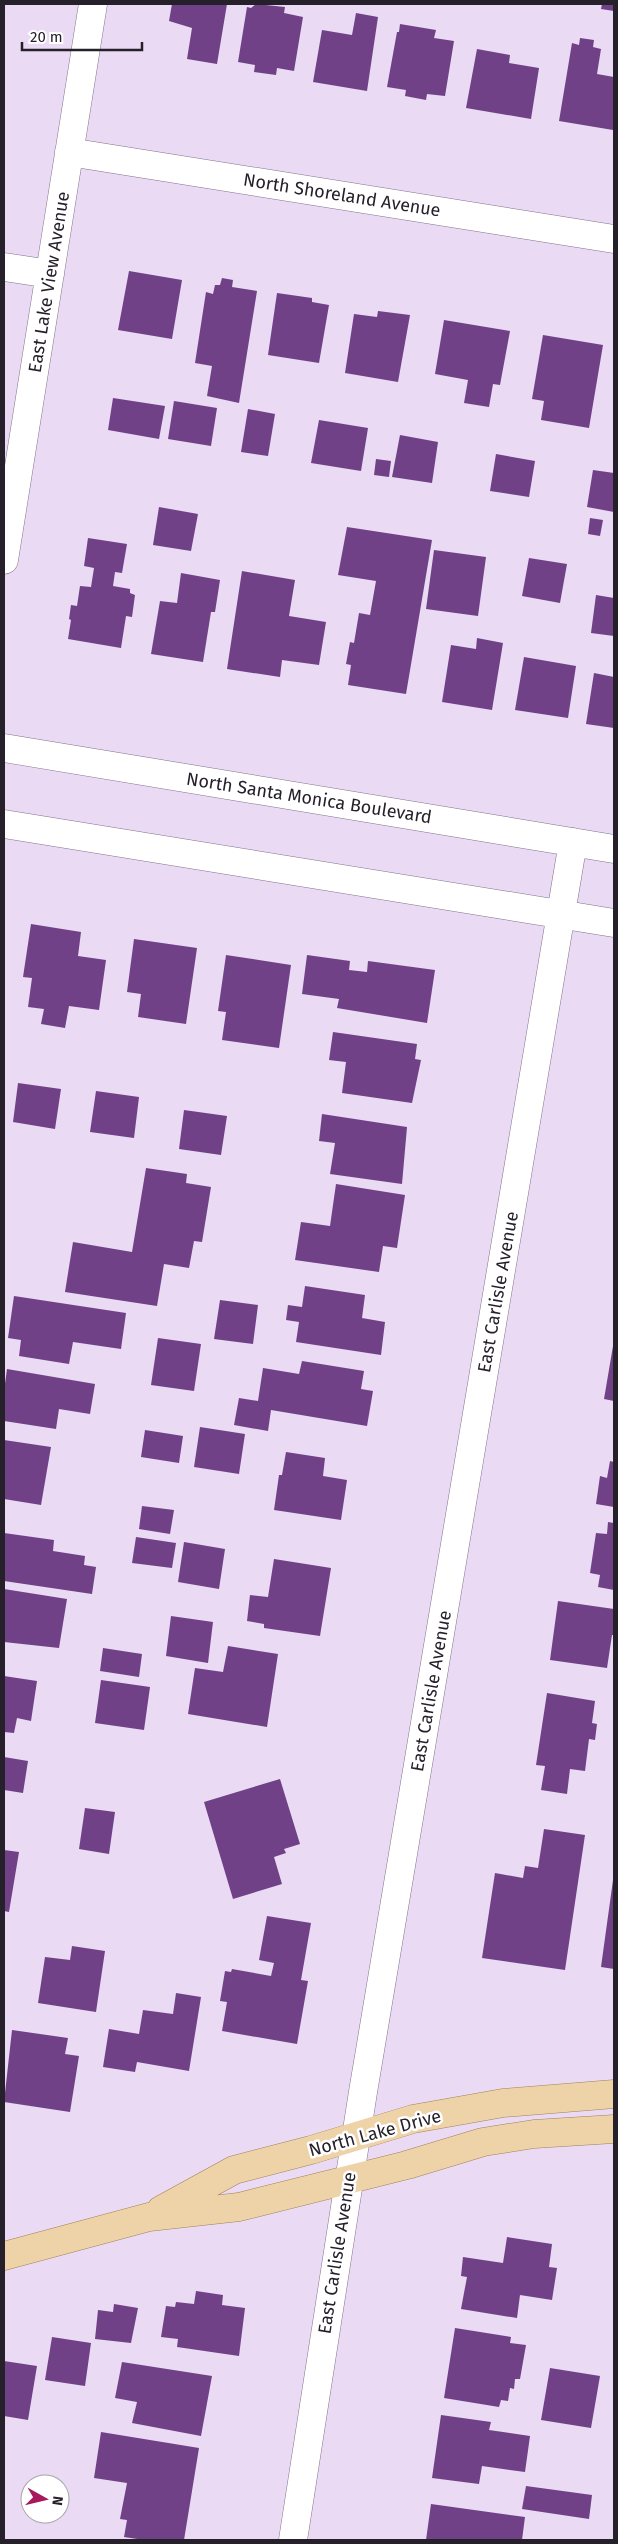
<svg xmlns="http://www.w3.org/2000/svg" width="618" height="2544" font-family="'Fira Sans',sans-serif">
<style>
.building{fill:#704187}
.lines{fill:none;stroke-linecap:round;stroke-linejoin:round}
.minor-casing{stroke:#82738b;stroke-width:29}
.major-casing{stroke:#a08258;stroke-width:29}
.minor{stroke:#fff;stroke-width:28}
.major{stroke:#eed3a9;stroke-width:28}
.labels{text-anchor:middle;stroke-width:5;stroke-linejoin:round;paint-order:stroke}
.street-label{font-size:18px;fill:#26202a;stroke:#fff}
</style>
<rect width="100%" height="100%" fill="#eadaf4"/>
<path class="building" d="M172 4H227L217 64 187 59 192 28 169 21Z
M256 4 285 7 284 13 303 17 294 71 277 68 276 75 254 72 255 65 238 62 247 7 251 8Z
M602 4H614V11L601 9Z
M356 13 378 17 367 91 313 82 322 30 352 35Z
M400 24 436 30 434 38 454 41 445 96 427 94 426 100 405 96 406 90 387 87 397 32H399Z
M580 38 594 40 593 47 601 49 597 74 614 77 613 130 559 121 572 43 579 45Z
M477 49 510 55 509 63 539 68 531 119 466 108Z
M129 271 182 280 172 339 118 330Z
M222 278 233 280 232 287 257 291 239 403 207 396 212 366 195 363 206 292 213 294 215 285H220Z
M277 293 312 298V302L329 305 319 363 268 355Z
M378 311 410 315 398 382 345 373 354 314 377 317Z
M444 320 510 331 500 385 493 384 489 407 464 403 468 380 435 374Z
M543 335 603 345 589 428 541 420 544 401 532 399Z
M113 398 165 406 159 439 108 430Z
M174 401 217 408 211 446 168 439Z
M248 409 275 414 268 456 241 452Z
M319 420 368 428 361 471 311 463Z
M400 435 438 442 432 483 392 477Z
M496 454 535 461 529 497 490 491Z
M376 459 391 461 389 477 374 475Z
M593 470 614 473V512L587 507Z
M159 507 198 514 191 551 153 545Z
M590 518 603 520 600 536 588 534Z
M347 527 432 540 406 694 348 685 351 665 346 664 350 642 354 643 359 613 370 615 376 581 338 575Z
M88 538 127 544 122 573 115 572 113 586 130 589V593L135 595 132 617 126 616 121 648 68 639 71 620 69 619 71 605 77 606 80 586 91 587 94 568 84 566Z
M434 550 486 557 478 616 426 609Z
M529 558 567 564 560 603 522 596Z
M242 571 295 580 289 616 326 622 319 665 282 660 280 677 227 669Z
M181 573 220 580 215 612H211L203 662 151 654 160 601 177 603Z
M596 595 614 598V636L591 633Z
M477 638 503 643 492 710 442 702 451 645 476 649Z
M524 657 576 666 568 718 515 710Z
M594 673 614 677V728L586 724Z
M31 924 81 932 78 956 106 960 99 1010 69 1006 65 1028 41 1024 44 1009 28 1007 32 978 23 977Z
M134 939 197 948 186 1024 138 1017 141 994 127 992Z
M226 955 291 965 279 1048 222 1040 226 1012 218 1011Z
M307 955 350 961 349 970 367 972 368 961 435 970 427 1023 337 1008 339 999 302 994Z
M333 1032 417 1044 415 1059 421 1060 412 1103 342 1093 346 1062 329 1060Z
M18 1083 61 1089 55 1129 13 1122Z
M96 1091 139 1097 134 1138 90 1132Z
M184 1110 227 1116 221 1155 179 1149Z
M322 1114 407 1127 402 1184 330 1174 335 1143 319 1141Z
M146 1168 187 1174 186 1183 211 1187 202 1242 194 1241 189 1268 164 1264 157 1306 65 1292 73 1242 132 1252Z
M336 1184 405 1195 397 1248 383 1246 379 1272 295 1260 301 1222 330 1226Z
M305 1286 365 1295 362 1318 385 1322 381 1355 296 1342 299 1322 286 1320 288 1305 302 1307Z
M14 1296 126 1313 121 1349 73 1342 69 1364 19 1356 21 1340 8 1338Z
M220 1300 258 1305 253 1344 214 1339Z
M158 1338 201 1344 194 1391 151 1385Z
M613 1346H614V1401L604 1399Z
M302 1361 364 1371 361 1389 373 1391 367 1426 271 1410 268 1431 234 1425 239 1398 258 1401 263 1368 299 1374Z
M7 1369 95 1384 90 1414 59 1409 56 1429 4 1421V1391Z
M200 1427 245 1434 239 1474 194 1467Z
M145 1430 183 1436 179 1463 141 1457Z
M4 1440 51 1447 41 1505 4 1499Z
M286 1452 325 1458 323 1476 347 1480 341 1520 274 1510 279 1475H282Z
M610 1461 614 1462V1507L596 1504 600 1476 607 1478Z
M142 1506 174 1510 170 1534 139 1529Z
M608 1522 614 1523V1590L598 1587 600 1575 590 1573 596 1533 607 1534Z
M4 1533 54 1540 53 1551 85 1556 84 1565 96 1567 92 1594 4 1581Z
M136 1537 176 1543 172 1568 132 1563Z
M184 1542 225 1549 219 1589 178 1582Z
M274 1559 331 1568 320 1636 264 1628V1624L247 1621 250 1595 268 1597Z
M4 1589 67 1599 59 1648 4 1642Z
M558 1601 614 1609V1635H612L607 1668 550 1660Z
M171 1616 213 1622 208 1663 166 1656Z
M228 1646 278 1654 267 1727 188 1714 195 1668 223 1672Z
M103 1648 142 1654 139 1677 100 1671Z
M4 1676 37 1681 31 1721 17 1718 14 1733 4 1732Z
M101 1680 150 1687 144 1730 95 1723Z
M547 1693 595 1701 592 1723 597 1724 595 1740 589 1739 585 1771 570 1769 567 1794 541 1790 545 1766 536 1765Z
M4 1757 28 1761 23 1793 4 1790Z
M280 1779 300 1844 284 1849 286 1853 274 1857 282 1884 233 1899 204 1802Z
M85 1808 115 1812 109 1854 79 1849Z
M544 1829 585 1835 565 1970 482 1958 495 1873 523 1878 525 1866 538 1868Z
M4 1850 19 1852 9 1912 4 1911Z
M613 1880H614V1969L601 1967Z
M267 1916 311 1923 301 1980 308 1981 297 2044 222 2031 227 2002 220 2001 225 1971 231 1972 232 1969 271 1976 274 1963 259 1960Z
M72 1946 105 1951 96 2012 38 2003 45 1957 70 1960Z
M176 1993 201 1997 189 2071 137 2062 135 2072 103 2067 109 2029 139 2034 143 2010 173 2014Z
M12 2030 68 2038 65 2054 79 2056 70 2112 4 2102Z
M507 2237 552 2244 549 2267 557 2268 552 2300 520 2295 517 2318 461 2309 467 2277 461 2276 463 2257 503 2263Z
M196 2291 223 2295 222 2305 245 2308 239 2356 177 2347 178 2339 161 2337 166 2306 175 2307 176 2302 194 2304Z
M114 2304 138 2308 131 2343 95 2339 98 2310 113 2312Z
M455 2328 511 2337 510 2343 526 2345 520 2379H515L514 2389 510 2388 508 2401 501 2400 499 2407 444 2398Z
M52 2337 91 2343 85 2386 45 2380Z
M4 2361 37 2366 28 2420 4 2416Z
M122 2362 212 2376 201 2436 132 2423 137 2402 115 2398Z
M550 2368 600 2376 591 2428 541 2420Z
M441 2415 491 2422 489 2430 530 2436 525 2472 482 2466 479 2484 432 2478Z
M101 2432 199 2448 184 2540H144L124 2537 127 2520 120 2519 127 2483 94 2478Z
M526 2486 592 2495 589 2519 522 2509Z
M431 2504 525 2517 522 2540H426Z"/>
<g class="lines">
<g class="minor-casing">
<path id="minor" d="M69 152 614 239
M4 267 50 274
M4 560 93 4
M4 748 614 849
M4 824 614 923
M293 2540 363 2092 573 842"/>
</g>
<g class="major-casing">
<path id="major" d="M161 2210 234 2170 311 2150 413 2119 503 2103 614 2094
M4 2256 149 2217 239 2207 407 2165 483 2142 534 2134 614 2129"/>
</g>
<use href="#minor" class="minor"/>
<use href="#major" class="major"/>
</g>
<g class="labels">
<g class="street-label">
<text transform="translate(342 195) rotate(9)" y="6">North Shoreland Avenue</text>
<text transform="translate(49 282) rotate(-81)" y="6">East Lake View Avenue</text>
<text transform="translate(309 798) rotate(9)" y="6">North Santa Monica Boulevard</text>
<text transform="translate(498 1292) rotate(-80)" y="6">East Carlisle Avenue</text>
<text transform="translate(431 1691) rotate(-80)" y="6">East Carlisle Avenue</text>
<text transform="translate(375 2133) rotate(-15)" y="6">North Lake Drive</text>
<text transform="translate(337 2253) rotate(-81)" y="6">East Carlisle Avenue</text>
</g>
</g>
<rect width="618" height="2544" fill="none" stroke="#26202a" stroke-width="10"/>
<g transform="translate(45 2499) rotate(98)"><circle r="24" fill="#ffffff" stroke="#a8a6aa"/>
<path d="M0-4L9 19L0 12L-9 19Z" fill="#a6195b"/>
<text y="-8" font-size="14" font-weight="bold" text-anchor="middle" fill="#26202a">N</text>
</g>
<path d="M22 42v8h120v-8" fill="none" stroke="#26202a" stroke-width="2.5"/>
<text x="30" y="42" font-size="15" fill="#26202a" stroke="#ffffff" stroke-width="4" paint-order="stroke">20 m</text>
</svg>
